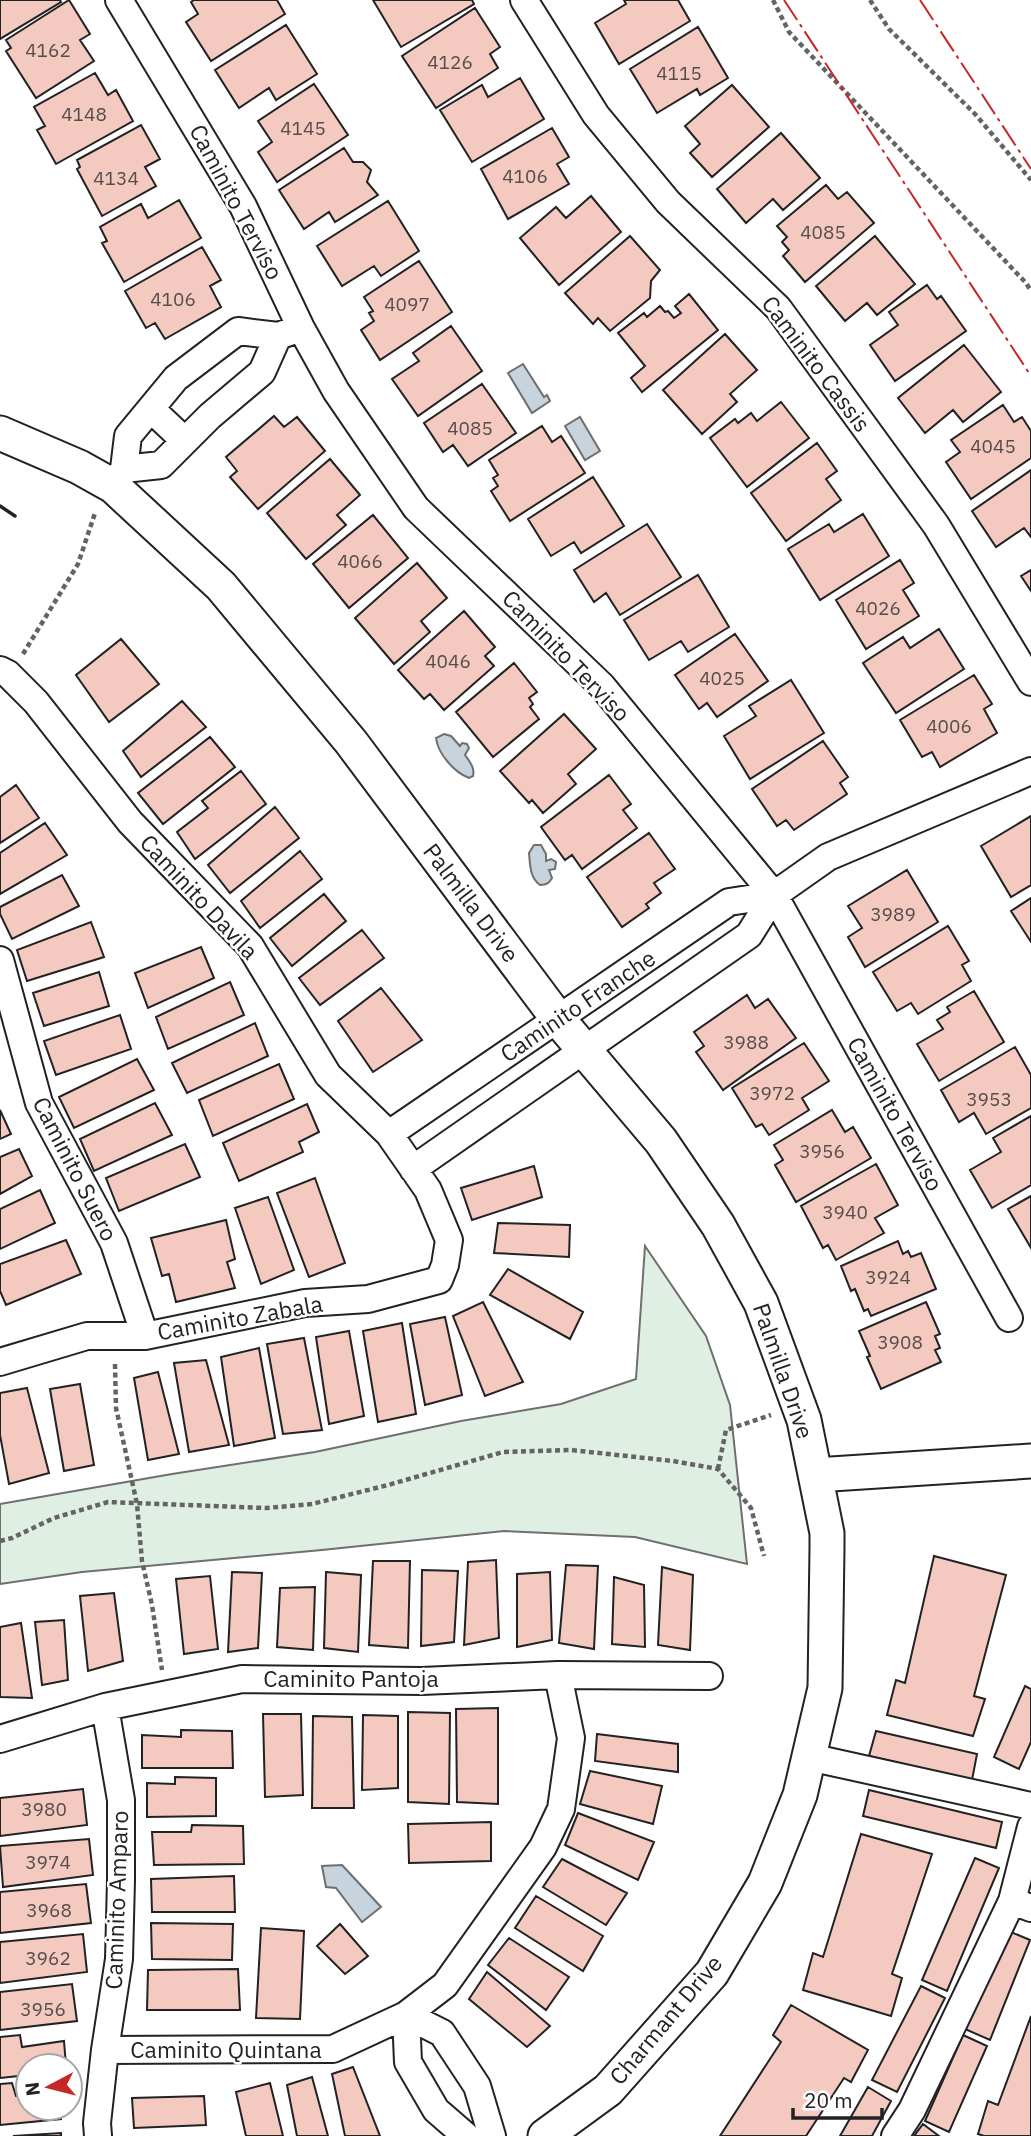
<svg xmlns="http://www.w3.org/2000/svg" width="1031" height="2136" font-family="'IBM Plex Sans',sans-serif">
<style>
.green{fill:#e0efe3;stroke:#6f6f6f;stroke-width:2}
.water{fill:#c7d3dd;stroke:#6f6f6f;stroke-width:2}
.building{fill:#f3c9c0;stroke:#222;stroke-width:2}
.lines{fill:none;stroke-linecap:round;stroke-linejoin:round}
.minor-casing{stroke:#222;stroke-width:30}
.tertiary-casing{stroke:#222;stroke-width:37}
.path{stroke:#646464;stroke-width:4.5;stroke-dasharray:5 3.5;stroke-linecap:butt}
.minor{stroke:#fff;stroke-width:26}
.tertiary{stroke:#fff;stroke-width:33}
.wall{stroke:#222;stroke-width:3.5}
.power{stroke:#c62828;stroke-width:2;stroke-dasharray:24 5 3.5 5;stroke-linecap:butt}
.labels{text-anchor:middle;stroke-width:5;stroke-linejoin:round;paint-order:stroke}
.number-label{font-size:19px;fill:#564c4a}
.street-label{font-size:23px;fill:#222;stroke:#fff}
</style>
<rect width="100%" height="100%" fill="#fff"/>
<path class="green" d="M645 1246 706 1336 730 1405 747 1564 635 1537 504 1531 322 1550 82 1572 0 1584V1504L172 1474 315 1452 461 1421 561 1404 636 1379Z"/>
<path class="water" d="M523 364 544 397 547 395 550 401 532 413 508 373Z
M580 417 600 451 585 460 565 426Z
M444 734 451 736 460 746 462 743 467 744 469 748 465 755C470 762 475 768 473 776L469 778C454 772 438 754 436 738Z
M534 845H541L546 854V861L551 859 556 862 555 869 549 870 552 878C549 883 547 885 540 885 530 878 530 865 529 853Z
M342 1865 381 1907 362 1922 336 1888 326 1887 322 1866Z"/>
<path class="building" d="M0 0H60L61 2 0 39Z
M69 0 90 34 80 40 94 61 36 98 6 51 11 48 6 40Z
M194 0H277L285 14 211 61 186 22 198 14 191 2Z
M373 0H472L474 4 401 47Z
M624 0H678L690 21 619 64 595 23 626 4Z
M475 8 500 47 490 54 498 68 436 108 402 56Z
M286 25 317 74 276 100 269 88 239 108 215 70Z
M698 27 728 78 700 95 697 89 657 113 630 69Z
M95 73 108 95 116 90 133 121 56 164 37 130 45 126 34 107Z
M520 78 544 119 472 162 440 110 482 85 488 97Z
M314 84 348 135 277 182 258 152 272 142 258 121Z
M732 85 769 127 712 177 690 153 700 144 685 126Z
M141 125 160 159 145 167 156 186 102 216 77 169 80 167 77 160Z
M552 128 569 157 557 164 569 184 508 219 481 169Z
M781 133 820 178 783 210 773 199 746 223 717 189Z
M344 148 353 162H363L371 170 367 182 378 195 335 222 329 212 304 229 279 190Z
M826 185 838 199 847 192 874 223 805 282 783 256 789 250 782 242 787 237 777 226Z
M591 196 621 232 559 285 520 238 556 207 566 218Z
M179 200 201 238 124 282 102 243 107 241 100 227 141 204 148 218Z
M388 201 419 251 381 276 374 266 342 286 317 246Z
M630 236 660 270 651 281 650 298 610 331 598 318 593 324 565 293Z
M875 236 915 284 877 315 867 303 845 321 816 286Z
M202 247 221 280 210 286 221 307 165 339 155 323 146 328 125 291Z
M419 261 452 312 380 360 361 330 374 321 369 313 373 311 364 297Z
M927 285 937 299 941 296 966 331 895 381 870 345 898 325 889 312Z
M689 294 718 330 642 392 631 378 645 366 618 333 644 313 647 317 660 306 665 312 668 311 674 318 681 313 675 306Z
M451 326 482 371 418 416 392 379 419 361 413 353Z
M725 334 757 370 730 394 737 402 702 434 663 390Z
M964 345 1001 392 963 422 953 410 925 433 898 398Z
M482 384 516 433 468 466 453 445 443 452 424 423Z
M781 402 809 438 747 487 710 438 735 419 738 423 751 413 757 421Z
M1003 405 1014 422 1022 417 1031 431V458L971 499 946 462 960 452 951 440Z
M274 416 284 427 297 417 325 451 258 509 230 477 237 471 226 457Z
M542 426 552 442 561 436 585 473 510 521 491 491 498 486 493 478 498 475 489 460Z
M817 443 837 471 826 479 841 500 786 541 751 493Z
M330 459 360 495 337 515 346 525 306 559 267 513Z
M1031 470V537L1024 528 996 547 972 511Z
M593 477 624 526 581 553 574 542 551 556 528 519Z
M863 514 889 556 820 600 788 549 829 524 834 532Z
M373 515 408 558 349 608 313 564Z
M647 524 681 577 620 615 606 593 594 602 574 570Z
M900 560 914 583 903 590 919 616 866 649 836 600Z
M417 563 447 598 421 621 430 632 394 664 355 618Z
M1031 570V591L1021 576Z
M698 575 729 627 688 652 681 641 649 660 624 620Z
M464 611 495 647 485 656 494 666 444 710 430 694 424 699 398 670Z
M939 629 964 669 896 713 863 663 903 637 910 648Z
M735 634 768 681 717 717 707 703 699 709 675 675Z
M121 639 159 684 109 722 76 675Z
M514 663 537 692 529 698 533 704 530 707 539 719 493 757 456 712Z
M974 675 992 704 984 709 997 733 940 767 932 752 922 757 900 720Z
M791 680 824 733 750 779 724 736 756 716 749 706Z
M182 701 206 727 141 777 123 751Z
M564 714 596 749 568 774 576 784 543 813 532 800 529 803 500 771Z
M210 737 235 767 163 824 138 793Z
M823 741 848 777 840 783 847 794 794 830 786 820 777 826 752 789Z
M241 771 266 804 195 859 177 832 208 808 202 801Z
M609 775 631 804 623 810 637 828 582 869 572 855 565 860 541 827Z
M16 785 39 818 0 843V797Z
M275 807 299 838 230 893 208 865Z
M1031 816V885L1011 897 981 846Z
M45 823 67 855 0 894V853Z
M649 833 675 869 654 883 661 893 646 904 649 908 622 927 587 877Z
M300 851 322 879 260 928 241 901Z
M907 870 938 922 865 967 848 937 862 928 848 906Z
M62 875 79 906 12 939 0 914V907Z
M324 894 346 921 292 966 270 938Z
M1031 898V942L1011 911Z
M91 922 104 957 27 981 17 950Z
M948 926 969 961 962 965 971 981 918 1014 911 1003 897 1011 873 972Z
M362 930 384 958 320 1005 299 978Z
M201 947 214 978 148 1008 135 973Z
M99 972 109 1006 44 1026 33 993Z
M230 982 244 1015 168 1049 156 1017Z
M381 988 422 1040 373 1072 338 1021Z
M974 991 1004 1042 939 1081 917 1044 943 1029 937 1020 950 1012 947 1007Z
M747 995 755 1008 768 999 796 1038 723 1090 696 1052 704 1046 694 1032Z
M120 1015 131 1049 56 1075 44 1041Z
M255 1023 268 1056 187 1093 172 1063Z
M804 1043 829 1081 802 1098 809 1110 769 1135 762 1124 756 1127 732 1088Z
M1015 1047 1031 1075V1108L986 1134 974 1113 959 1122 941 1090Z
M137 1059 154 1090 74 1128 59 1097Z
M279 1064 294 1099 213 1136 199 1100Z
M155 1103 172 1135 94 1171 80 1139Z
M307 1104 319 1132 299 1142 303 1152 239 1181 223 1143Z
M0 1110 11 1134 0 1139Z
M832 1110 845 1132 853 1127 871 1158 796 1202 775 1165 783 1160 774 1145Z
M1031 1116V1185L992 1208 970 1170 1001 1152 993 1138Z
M185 1144 200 1177 119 1211 106 1178Z
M19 1149 32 1176 0 1194V1157Z
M876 1164 898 1205 875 1218 884 1233 836 1260 828 1245 823 1248 801 1206Z
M534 1166 542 1197 472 1220 461 1188Z
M315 1178 345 1263 309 1277 277 1193Z
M40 1190 55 1223 0 1249V1209Z
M1031 1196V1248L1008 1209Z
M268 1197 294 1270 261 1284 235 1208Z
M226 1220 235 1259 227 1262 235 1288 176 1302 169 1274 162 1276 151 1238Z
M498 1223 570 1225 569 1257 494 1253Z
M66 1240 81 1274 6 1305 0 1291V1264Z
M898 1241 903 1254 908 1251 911 1257 921 1253 936 1289 871 1316 868 1309 864 1311 855 1289 851 1291 841 1266Z
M508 1269 583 1312 570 1339 490 1295Z
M483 1302 523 1382 485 1396 453 1316Z
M926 1302 940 1334 935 1336 940 1348 935 1350 941 1362 881 1389 867 1357 870 1356 859 1331Z
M445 1317 462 1395 425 1405 410 1324Z
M402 1323 416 1414 378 1422 363 1331Z
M349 1331 364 1416 329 1424 316 1337Z
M304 1338 322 1430 283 1434 267 1344Z
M259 1348 275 1438 234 1446 221 1357Z
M206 1360 229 1445 189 1452 174 1363Z
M158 1372 179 1454 148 1460 134 1378Z
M80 1384 94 1465 64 1471 50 1389Z
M27 1388 49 1473 9 1484 0 1435V1393Z
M934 1556 1006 1575 974 1696 985 1699 973 1736 887 1715 896 1680 905 1683Z
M496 1560 499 1638 464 1645 468 1562Z
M373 1561H410L408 1648 369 1645Z
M566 1565 598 1566 594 1649 559 1643Z
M662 1567 693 1575 690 1650 658 1645Z
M422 1570 458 1571 454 1642 421 1646Z
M232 1572 262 1573 258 1648 228 1652Z
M326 1572 361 1575 358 1652 324 1648Z
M550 1572 552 1640 517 1647V1574Z
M210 1576 218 1649 184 1654 176 1579Z
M614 1577 644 1585 645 1647 612 1644Z
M315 1587 313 1650 277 1647 280 1588Z
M114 1593 123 1661 88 1671 80 1596Z
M64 1620 68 1680 42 1685 35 1622Z
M21 1623 32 1698 0 1697V1627Z
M1025 1686 1031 1689V1742L1019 1769 994 1757Z
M498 1708V1804L457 1802 456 1709Z
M408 1712 450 1713 449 1804 408 1802Z
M263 1714H301L303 1795 265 1797Z
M363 1715 398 1716V1788L362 1790Z
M313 1716 352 1717 354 1808H312Z
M181 1730 232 1731 233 1768H142V1735L181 1737Z
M876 1731 977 1754 972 1780 869 1756Z
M597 1734 678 1744V1772L595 1761Z
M590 1771 662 1786 653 1824 580 1804Z
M175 1777 216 1778V1816L147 1817V1783L175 1784Z
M83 1789 87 1825 0 1836V1798Z
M869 1790 1002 1822 996 1848 863 1816Z
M578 1813 654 1842 638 1880 565 1845Z
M491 1822V1861L409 1863 408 1824Z
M192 1825 243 1826 244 1864 154 1865 152 1832H191Z
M861 1834 932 1854 892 1974 902 1978 891 2016 803 1990 813 1953 823 1957Z
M89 1839 93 1875 3 1887 0 1846Z
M975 1858 999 1868 947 1991 922 1980Z
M562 1859 627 1893 606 1925 543 1887Z
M234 1876 235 1912H152L151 1879Z
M86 1884 91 1923 0 1933V1892Z
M536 1896 603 1936 583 1971 515 1928Z
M151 1923 233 1924 232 1960 152 1959Z
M340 1924 368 1956 345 1974 317 1946Z
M261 1928 304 1931 300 2019 256 2018Z
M1006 1930 1030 1940 990 2040 965 2029Z
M83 1934 87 1972 0 1983V1942Z
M509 1938 569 1977 546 2010 488 1965Z
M238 1969 240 2010H147L148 1970Z
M487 1972 550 2026 527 2047 469 1999Z
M72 1984 77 2021 0 2030V1992Z
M921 1986 945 1998 897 2092 872 2080Z
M791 2005 868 2050 851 2082 844 2078 806 2136H720L781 2042 773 2035Z
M1031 2016V2136H984L978 2134 988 2101 998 2105Z
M20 2035 22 2047 64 2041 66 2066H28V2075L0 2078V2037Z
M963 2035 987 2046 949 2132 925 2121Z
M353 2067 380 2136H345L332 2074Z
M312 2077 328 2136H297L287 2085Z
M12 2083 16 2096 28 2095V2108H60L61 2119 0 2125V2084Z
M270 2083 283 2136H246L236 2092Z
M868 2087 891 2101 872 2136H840Z
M204 2096 206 2125 134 2128 132 2098Z
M923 2124 939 2136H914Z
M61 2133V2136H13Z"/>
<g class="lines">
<g class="minor-casing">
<path id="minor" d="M119 0 243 206 301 328 336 391 416 508 602 686 774 895 1009 1318
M524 0 596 115 668 202 778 308 936 525 1031 682
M151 409 185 441
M124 469 161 465 210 416 262 372 278 336
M113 486 124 469 128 436 176 378 238 331 278 336 301 328
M0 670 8 674 36 702 130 822 250 946 328 1075 389 1134 428 1190 449 1240 445 1265 439 1280 368 1299 305 1303 145 1336H87L0 1362
M0 960 39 1103 114 1243 145 1336
M389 1134 729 902 774 895
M413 1169 749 935 774 895 828 857 1031 771
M0 1739 105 1707 242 1679 422 1681 558 1675 709 1676
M809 1757 1031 1806
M1031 1827 1012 1901 1031 1908
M105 2050 333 2049 406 2015 445 1985 543 1847 561 1809 571 1738 558 1675
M98 2136 97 2123 105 2050 119 1959 121 1880V1800L105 1707
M466 2136 436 2110 408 2062 406 2015 442 2033 477 2086 492 2136
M895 2136 912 2110 1012 1901"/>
</g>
<g class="tertiary-casing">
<path id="tertiary" d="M0 433 79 467 113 486 221 586 351 742 558 1019 661 1141 718 1225 761 1303 804 1420 827 1533V1548L825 1688 800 1795 765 1883 712 1973 608 2090 545 2136
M816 1475 1031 1461"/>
</g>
<path class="path" d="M773 0 789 32 1026 283 1031 291
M870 0 889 29 975 114 1031 180
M23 654 78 564 95 513
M115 1364 116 1408 137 1504 142 1561 152 1605 162 1670
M718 1469 726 1430 771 1415
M0 1541 12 1538 54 1518 108 1502 266 1508 312 1504 388 1485 503 1452 571 1450 673 1461 718 1469 751 1508 764 1556"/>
<use href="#minor" class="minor"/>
<use href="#tertiary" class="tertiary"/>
<path class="wall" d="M0 506 15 516"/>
<path class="power" d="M784 0 1031 376
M920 0 1031 169"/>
</g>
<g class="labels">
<g class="number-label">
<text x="48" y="57">4162</text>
<text x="450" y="69">4126</text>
<text x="679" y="80">4115</text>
<text x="84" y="121">4148</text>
<text x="303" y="135">4145</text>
<text x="525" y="183">4106</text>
<text x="116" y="185">4134</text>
<text x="823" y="239">4085</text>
<text x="173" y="306">4106</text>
<text x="407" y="311">4097</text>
<text x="470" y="435">4085</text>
<text x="993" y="453">4045</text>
<text x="360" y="568">4066</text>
<text x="878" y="615">4026</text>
<text x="448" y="668">4046</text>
<text x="722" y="685">4025</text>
<text x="949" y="733">4006</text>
<text x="893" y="921">3989</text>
<text x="746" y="1049">3988</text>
<text x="772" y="1100">3972</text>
<text x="989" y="1106">3953</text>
<text x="822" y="1158">3956</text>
<text x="845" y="1219">3940</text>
<text x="888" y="1284">3924</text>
<text x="900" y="1349">3908</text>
<text x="44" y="1816">3980</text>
<text x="48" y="1869">3974</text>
<text x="49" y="1917">3968</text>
<text x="48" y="1965">3962</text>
<text x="43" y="2016">3956</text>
</g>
<g class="street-label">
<text transform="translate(236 202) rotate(62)" y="8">Caminito Terviso</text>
<text transform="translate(816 364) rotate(53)" y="8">Caminito Cassis</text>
<text transform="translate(566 656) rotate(46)" y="8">Caminito Terviso</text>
<text transform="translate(199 897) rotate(47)" y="8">Caminito Davila</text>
<text transform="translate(471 903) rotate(53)" y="8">Palmilla Drive</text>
<text transform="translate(578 1006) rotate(-34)" y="8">Caminito Franche</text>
<text transform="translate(895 1114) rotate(61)" y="8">Caminito Terviso</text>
<text transform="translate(75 1169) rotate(63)" y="8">Caminito Suero</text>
<text transform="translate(240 1318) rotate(-10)" y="8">Caminito Zabala</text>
<text transform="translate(783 1371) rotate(71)" y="8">Palmilla Drive</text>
<text x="351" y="1687">Caminito Pantoja</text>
<text transform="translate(117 1900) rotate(-88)" y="8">Caminito Amparo</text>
<text transform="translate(666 2020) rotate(-50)" y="8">Charmant Drive</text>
<text x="226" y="2058">Caminito Quintana</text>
</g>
</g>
<g transform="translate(49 2087) rotate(263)"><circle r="33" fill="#ffffff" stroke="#a7a7a7" stroke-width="2"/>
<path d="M0-5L12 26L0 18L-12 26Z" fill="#c62828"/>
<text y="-10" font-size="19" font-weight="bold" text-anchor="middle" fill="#222222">N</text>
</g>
<path d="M793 2108v10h89v-10" fill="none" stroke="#222222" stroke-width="3.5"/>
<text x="804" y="2108" font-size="21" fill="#222222" stroke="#ffffff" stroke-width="5" paint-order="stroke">20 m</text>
</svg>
